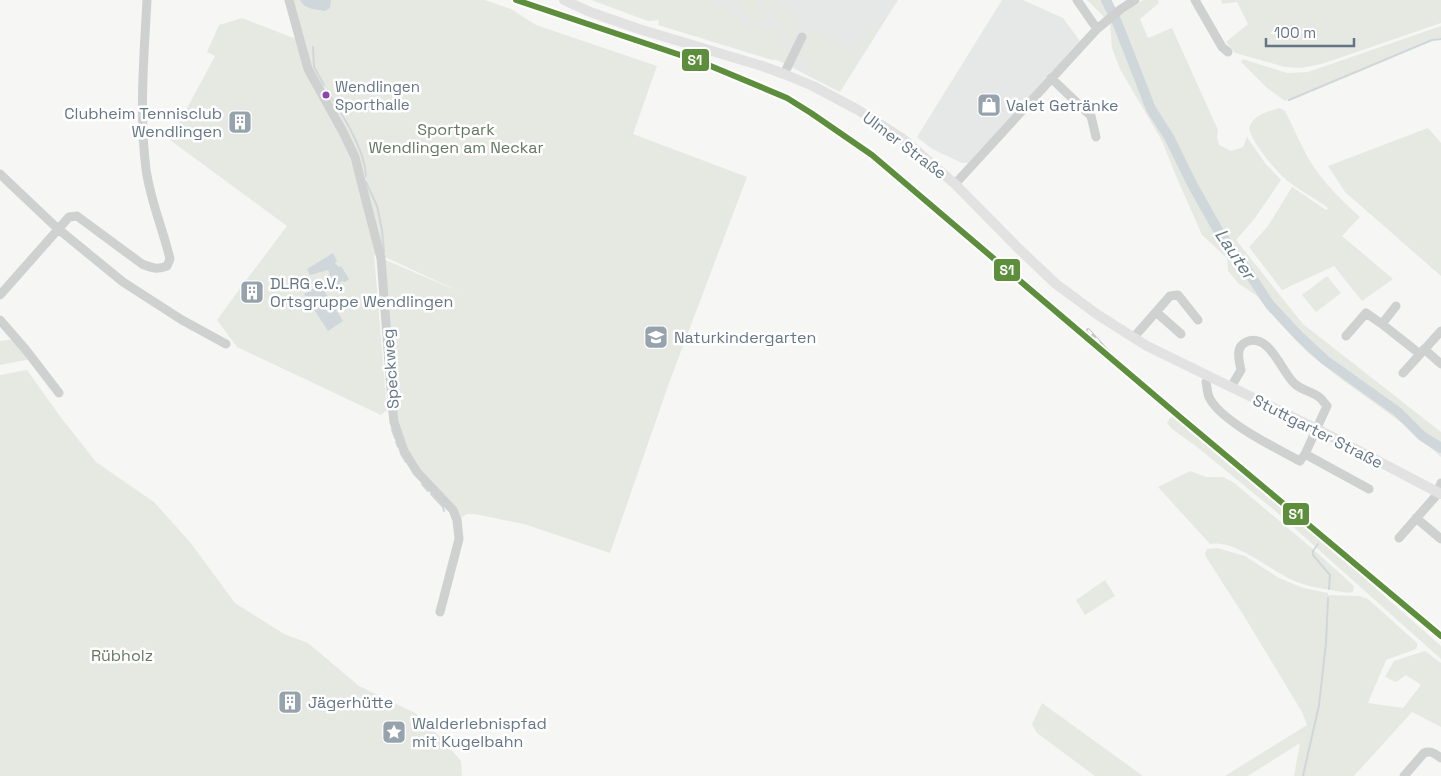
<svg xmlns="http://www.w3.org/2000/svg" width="1441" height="776" font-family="'Space Grotesk',sans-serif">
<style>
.built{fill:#e6e8e7}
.green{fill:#e6e9e2}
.water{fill:#d0d7da}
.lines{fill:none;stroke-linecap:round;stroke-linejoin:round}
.stream{stroke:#d0d7da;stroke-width:2}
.river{stroke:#d0d7da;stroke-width:10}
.minor{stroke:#cfd1d1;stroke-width:9}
.major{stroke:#e2e2e3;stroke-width:10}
.rail-casing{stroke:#c5c6c7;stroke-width:4}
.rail{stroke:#fff;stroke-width:2;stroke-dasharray:5.5;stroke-linecap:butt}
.rail-1-casing{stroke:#fff;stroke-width:10}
.rail-1{stroke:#5c8e3c;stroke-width:6}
.bus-dot{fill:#8e44ad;stroke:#fff;stroke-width:2}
.labels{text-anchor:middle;stroke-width:5;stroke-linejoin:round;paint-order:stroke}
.bus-label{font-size:15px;fill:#647686;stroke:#fff;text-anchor:start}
.poi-label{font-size:16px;fill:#647686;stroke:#fff;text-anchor:start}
.park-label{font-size:16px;fill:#64785f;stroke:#fff}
.street-label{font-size:16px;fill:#647686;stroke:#fff}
.water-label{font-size:18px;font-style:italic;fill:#5f7883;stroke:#fff}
.line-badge{stroke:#fff;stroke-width:2}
.badge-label{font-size:14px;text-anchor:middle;font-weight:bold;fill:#fff}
</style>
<rect width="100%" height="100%" fill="#f6f6f4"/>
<path class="built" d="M595 0H898L840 92 750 46Z
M1002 0H1023L1063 18 1080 41 968 163H962L932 149 917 137Z"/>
<path class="green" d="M292 0H485L511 9 536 25 657 66 633 134 747 177 669 383 610 553 524 524 475 514H467L457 520 417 472 394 422 381 258 460 292 383 256 374 255 387 410 381 415 237 347 217 320 244 283 287 226 170 140 215 56 207 52 219 25 242 18 304 42Z
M591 0H709L726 9 754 30H760L766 27H774L790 50 786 59 772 60 658 25 659 20 648 21Z
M729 0H756L770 18 758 25H755L749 20 751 17 738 5Z
M762 0C765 0 768 0 770 0 778 2 800 18 802 26L798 34V37L795 40H792L788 37Z
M1087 0H1110L1114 8 1122 14 1143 0H1158L1159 3 1140 19 1148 38 1172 28 1218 130 1217 137 1219 145 1231 151 1243 147 1247 137 1265 163 1281 180 1255 218 1236 240 1303 324 1441 432V457L1402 423 1341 379 1307 352 1277 320 1257 296 1238 283 1228 271 1227 258 1202 235 1176 176 1162 141 1120 69 1112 48 1110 23Z
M1221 0H1441V23L1322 64 1301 68 1285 67 1235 53 1226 42 1248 24 1237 2 1222 4Z
M873 26 878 29 840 89 813 75 799 53C801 47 803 38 808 34 817 25 840 44 848 50 861 50 866 36 873 26Z
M1441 26V38L1433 39 1285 101 1266 87 1241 62 1243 59 1287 73 1308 72Z
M1279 108 1284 110 1286 113C1292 124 1297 137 1303 148 1316 176 1338 197 1360 217L1342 236 1393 279 1362 301 1334 266 1282 290 1249 247 1268 226 1292 187 1326 210 1328 208C1314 197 1296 189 1283 177 1275 169 1245 135 1250 125 1256 114 1268 112 1279 108Z
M1428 128 1441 143V276L1345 192 1328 166Z
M1327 276 1341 293 1316 312 1302 295Z
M7 340H12L31 359 0 365V341Z
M27 370 59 415 96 462 154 502 190 542 235 603 284 634 308 643 359 686 415 713 442 739 461 761 462 776H0V375Z
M1172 417 1178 420 1180 418 1300 522 1346 560 1363 577 1441 646V659L1273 509 1197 447 1172 429 1167 423 1169 419Z
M1190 471 1206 477H1223L1233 482 1314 550 1354 586 1353 592C1347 594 1338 591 1331 590 1317 588 1302 585 1290 579 1269 569 1234 539 1210 544L1158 487Z
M1217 548 1245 556 1279 578 1303 588 1328 593V595L1359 596 1368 599 1417 643V646L1416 649 1386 660 1368 703 1403 708 1421 685 1406 675 1396 682 1385 677 1394 661 1425 651 1441 663V727L1412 712 1354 776H1294L1300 743 1248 776H1225L1307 725 1302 712 1244 616 1206 557 1205 554 1207 549Z
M1105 580 1115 596 1085 615 1076 600Z
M1042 703 1143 776H1095L1037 733 1032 724Z"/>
<path class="water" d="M300 0H331L330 8 325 11C315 9 305 10 300 0Z
M333 253 337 261 335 263 339 267 341 266 349 279 345 282 342 281C339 284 337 288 332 284L331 276 329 277 328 275 330 274 328 270 310 275 307 269Z
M320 284 343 321 328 331 304 294Z"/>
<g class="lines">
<path class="stream" d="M313 47 314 67 324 85
M328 93C343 115 365 150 366 176
M1289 100 1432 40 1441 39
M366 182 377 206 382 230 384 252
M392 430 395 438
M396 442 398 447
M401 454 406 462
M422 484 428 491
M431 494 443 507 444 511
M1318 544 1313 551V555L1330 575 1329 589
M1303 776 1319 705 1326 643 1328 598"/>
<path class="river" d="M1106 0 1117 22 1151 109 1169 137 1192 184 1219 232 1247 270 1270 305 1299 336 1325 360 1398 412 1422 436 1441 448"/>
<path class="minor" d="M289 0 308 69 343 132 355 157 367 205 381 258 392 403 394 422 404 451 417 472 453 510 457 520 459 539 440 612
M1077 0 1097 29
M1195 0 1222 47 1228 52
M784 74 802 37
M1051 78 1091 116 1096 137
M0 174 57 228 123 282 182 320 226 344
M955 184 1097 29 1121 9 1135 0
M0 295 69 217 77 216 142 264C152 268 157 270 167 266L170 259C163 229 150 200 146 169 139 113 144 56 147 0
M1156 312 1181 334
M0 320 26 350 59 393
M1382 324 1396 306
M1346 336 1366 313 1382 324 1420 354
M1134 337 1170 296 1178 295 1198 320
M1424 349 1441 364
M1403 373 1441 331
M1206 382C1207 386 1207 392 1209 397 1220 421 1276 448 1300 461L1305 454 1327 406C1324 403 1322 399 1319 397 1312 392 1302 390 1295 384 1282 373 1269 331 1246 342 1235 347 1239 360 1241 370L1231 387
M1305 454 1369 489
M1416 518 1441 539
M1399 538 1435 497 1441 483
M1404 776 1424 753C1431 750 1435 754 1441 758"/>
<path class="major" d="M564 0 590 12 639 29 762 66 784 74 813 86 858 110 903 139 955 184 1018 248 1056 284 1098 315 1147 346 1317 429 1441 494"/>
<g class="rail-casing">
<path id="rail" d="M1088 330 1119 364"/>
</g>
<use href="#rail" class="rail"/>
<g class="rail-1-casing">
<path id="rail-1" d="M516 0 701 62 787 98 811 113 872 155 1180 417 1441 636"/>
</g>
<use href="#rail-1" class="rail-1"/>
</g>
<defs>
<g id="shop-square" transform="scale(1.25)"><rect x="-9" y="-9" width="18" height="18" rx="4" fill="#97a3ac" stroke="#fff"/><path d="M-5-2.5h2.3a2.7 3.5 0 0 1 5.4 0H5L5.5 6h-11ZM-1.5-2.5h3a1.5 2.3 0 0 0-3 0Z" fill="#fff"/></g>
<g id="building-square" transform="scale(1.25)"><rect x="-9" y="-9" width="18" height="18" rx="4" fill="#97a3ac" stroke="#fff"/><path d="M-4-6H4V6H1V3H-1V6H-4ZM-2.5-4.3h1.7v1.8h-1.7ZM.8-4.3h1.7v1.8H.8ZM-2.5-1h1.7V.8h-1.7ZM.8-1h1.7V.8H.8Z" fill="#fff"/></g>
<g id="school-square" transform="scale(1.25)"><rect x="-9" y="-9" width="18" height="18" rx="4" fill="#97a3ac" stroke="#fff"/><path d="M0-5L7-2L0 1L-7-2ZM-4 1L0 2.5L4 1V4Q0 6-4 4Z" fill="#fff"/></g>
<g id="sight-square" transform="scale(1.25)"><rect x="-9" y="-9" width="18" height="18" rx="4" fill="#97a3ac" stroke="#fff"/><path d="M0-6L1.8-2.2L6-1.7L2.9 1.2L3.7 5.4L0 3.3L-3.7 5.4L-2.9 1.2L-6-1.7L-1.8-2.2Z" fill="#fff"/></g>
</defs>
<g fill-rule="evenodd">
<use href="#shop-square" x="989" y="105"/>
<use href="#building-square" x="240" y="122"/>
<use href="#building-square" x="252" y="292"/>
<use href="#school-square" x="656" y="337"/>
<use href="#building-square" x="290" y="702"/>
<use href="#sight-square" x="394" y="732"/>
</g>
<circle class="bus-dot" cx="326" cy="95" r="4.5"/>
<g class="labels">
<g class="bus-label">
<text x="335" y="92">Wendlingen<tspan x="335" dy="18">Sporthalle</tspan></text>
</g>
<g class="poi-label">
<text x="1006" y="111">Valet Getränke</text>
<text x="222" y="119" text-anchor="end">Clubheim Tennisclub<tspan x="222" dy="18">Wendlingen</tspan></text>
<text x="270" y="289">DLRG e.V.,<tspan x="270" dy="18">Ortsgruppe Wendlingen</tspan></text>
<text x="674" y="343">Naturkindergarten</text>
<text x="308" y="708">Jägerhütte</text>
<text x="412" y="729">Walderlebnispfad<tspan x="412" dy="18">mit Kugelbahn</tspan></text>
</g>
<g class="park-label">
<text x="456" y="135">Sportpark<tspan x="456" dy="18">Wendlingen am Neckar</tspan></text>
<text x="122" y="661">Rübholz</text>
</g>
<g class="street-label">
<text transform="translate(905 145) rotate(37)" y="6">Ulmer Straße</text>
<text transform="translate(390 369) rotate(-94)" y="6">Speckweg</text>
<text transform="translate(1318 431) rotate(27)" y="6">Stuttgarter Straße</text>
</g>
<g class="water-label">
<text transform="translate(1235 254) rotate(56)" y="6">Lauter</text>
</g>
</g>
<g class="line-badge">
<rect x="681" y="48" width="29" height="24" rx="5" fill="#5c8e3c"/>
<rect x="993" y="258" width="28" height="24" rx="5" fill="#5c8e3c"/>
<rect x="1282" y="502" width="28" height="24" rx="5" fill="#5c8e3c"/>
</g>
<g class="badge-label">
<text x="695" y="65">S1</text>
<text x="1007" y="275">S1</text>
<text x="1296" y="519">S1</text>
</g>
<path d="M1266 38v8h88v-8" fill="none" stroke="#647686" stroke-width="2.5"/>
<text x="1274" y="38" font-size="15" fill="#647686" stroke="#ffffff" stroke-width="4" paint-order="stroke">100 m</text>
</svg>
